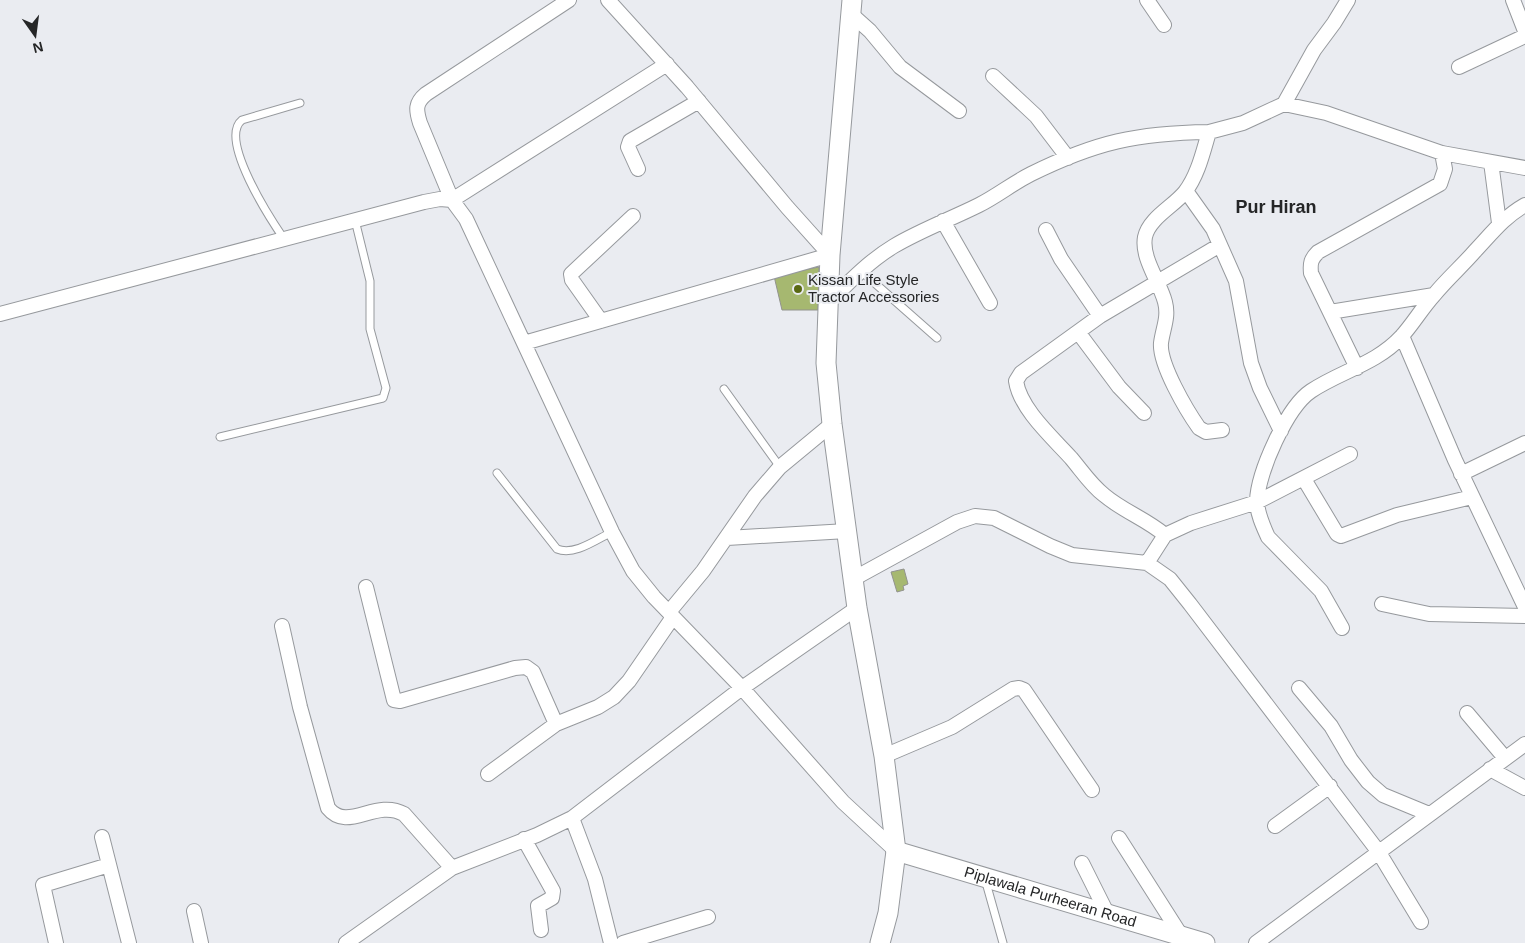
<svg xmlns="http://www.w3.org/2000/svg" width="1525" height="943" font-family="Helvetica,sans-serif">
<style>
.building{fill:#a6b870;stroke:#92938e}
.lines{fill:none;stroke-linecap:round;stroke-linejoin:round}
.lane-casing{stroke:#96999d;stroke-width:9}
.street-casing{stroke:#96999d;stroke-width:16}
.secondary-casing{stroke:#96999d;stroke-width:21}
.lane{stroke:#fff;stroke-width:7}
.street{stroke:#fff;stroke-width:14}
.secondary{stroke:#fff;stroke-width:19}
.poi-dot{fill:#596913;stroke:#eaecf1;stroke-width:2}
.labels{text-anchor:middle;stroke-width:4;stroke-linejoin:round;paint-order:stroke}
.poi-label{font-size:15px;fill:#252627;stroke:#eaecf1;text-anchor:start}
.street-label{font-size:15px;fill:#252627;stroke:#eaecf1}
.quarter-label{font-size:18px;font-weight:bold;fill:#252627;stroke:#eaecf1}
</style>
<rect width="100%" height="100%" fill="#eaecf1"/>
<path class="building" d="M819 267 818 310H782L774 276Z
M904 569 908 584 903 586 904 590 897 592 891 572Z"/>
<g class="lines">
<g class="lane-casing">
<path id="lane" d="M284 239C271 220 218 139 242 120L300 103
M861 271 937 338
M724 389 780 467
M220 437 383 398 386 388 370 329V281L355 220
M497 473 557 549C575 556 597 539 612 532
M985 879 1003 943"/>
</g>
<g class="street-casing">
<path id="street" d="M569 0 426 94C415 103 416 110 420 123L452 200 466 219 612 532 633 571 654 597 742 688 843 802 896 851
M1147 0 1164 25
M1513 0 1525 31
M851 14 870 31 900 67 959 111
M1459 67 1525 36
M993 76 1036 116 1068 158
M1284 104 1314 50 1334 23 1348 0
M1491 162 1499 223
M638 169 628 147 630 141 699 101
M1186 191 1213 229 1236 281 1251 363 1260 388 1281 431
M943 221 990 303
M1046 230 1061 259 1100 316
M828 303C848 283 869 261 894 246 921 230 951 219 979 205 997 196 1013 183 1031 174 1096 142 1137 133 1209 132
M1330 312 1434 295
M0 314 424 202 440 199 452 200 667 64
M601 321 572 280 571 274 633 216
M1078 332 1119 387 1144 413
M1402 336 1455 460 1525 607
M524 343 830 255 787 207 687 87 608 0
M1357 368 1311 273C1310 263 1311 259 1318 252L1440 184 1445 169 1442 153
M1222 430 1206 432 1199 428C1187 411 1159 364 1161 343 1163 328 1169 317 1165 302 1160 282 1141 258 1145 237 1149 218 1174 206 1185 192 1198 175 1203 152 1209 132L1243 123 1284 104 1326 113 1442 153 1525 168
M1461 474 1525 443
M1304 479 1337 534 1341 536 1397 515 1472 497
M1165 535C1146 519 1123 511 1104 495 1091 485 1082 471 1071 458 1053 438 1020 409 1016 381L1021 373 1100 316 1220 245
M727 538 847 531
M1147 563 1165 535 1191 523 1257 502 1350 454
M853 579 957 522 975 516 994 518 1050 546 1072 555 1147 563 1170 579 1190 604 1378 851 1421 922
M366 587 394 700 400 701 515 668 526 667 533 672 556 724
M1382 604 1429 614 1525 616
M669 612 703 571 755 496 780 467 832 424
M282 626 300 707 328 808C348 833 375 798 404 814L452 868
M1342 628 1321 591 1268 537C1263 526 1257 513 1257 501 1258 472 1287 407 1311 391 1341 371 1376 364 1401 337 1413 324 1422 308 1434 295 1447 279 1462 266 1475 251 1492 233 1504 217 1525 205
M1299 688 1331 726 1351 760 1368 782 1383 795 1429 814
M1467 713 1505 758
M884 756 952 727 1013 689 1019 688 1024 690 1092 790
M1490 769 1525 788
M488 774 556 724 598 707 614 697 629 681 673 617
M572 818 595 879 611 943
M1275 826 1330 786
M102 837 129 943
M1119 838 1182 937
M524 839 553 891 552 898 538 906 541 930
M1082 863 1108 915
M194 911 201 943
M56 943 43 885 109 865
M346 943 452 868 537 835 572 818 742 688 857 608
M623 943 708 917
M1256 943 1525 744"/>
</g>
<g class="secondary-casing">
<g id="secondary">
<path d="M852 0 830 255 826 363 832 424 857 608 884 756 896 851 888 913 880 943"/>
<path id="s1" d="M896 851 1205 943"/>
</g>
</g>
<use href="#lane" class="lane"/>
<use href="#street" class="street"/>
<use href="#secondary" class="secondary"/>
</g>
<circle class="poi-dot" cx="798" cy="289" r="5"/>
<g class="labels">
<g class="poi-label">
<text x="808" y="285">Kissan Life Style<tspan x="808" dy="17">Tractor Accessories</tspan></text>
</g>
<g class="street-label">
<text dy="5" stroke="none"><textPath href="#s1" startOffset="161">Piplawala Purheeran Road</textPath></text>
</g>
<g class="quarter-label">
<text x="1276" y="213">Pur Hiran</text>
</g>
</g>
<g transform="translate(35 35) rotate(166)" stroke="#eaecf1" stroke-width="4" paint-order="stroke">
<path d="M0-4L9 19L0 12L-9 19Z" fill="#252627"/>
<text y="-8" font-size="14" font-weight="bold" text-anchor="middle" fill="#252627">N</text>
</g>
</svg>
